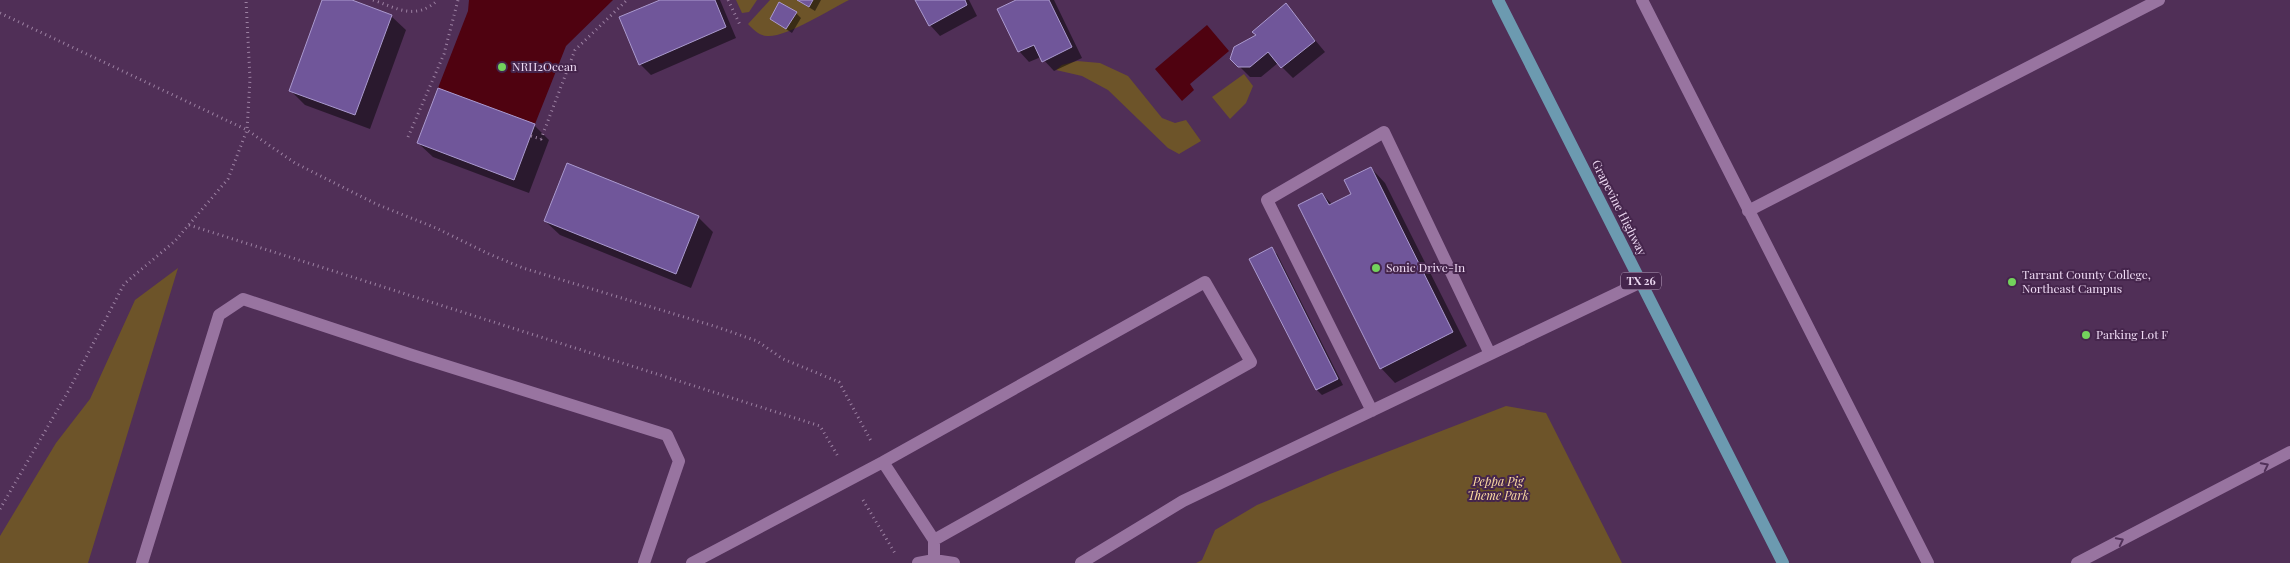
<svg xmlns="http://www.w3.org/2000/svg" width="2290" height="563" font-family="'Playfair Display',serif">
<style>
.green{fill:#6d5429}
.water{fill:#4f0210}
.shadow{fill:#0007}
.building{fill:#70569a;stroke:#ab9acf}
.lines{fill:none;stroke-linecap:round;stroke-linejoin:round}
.path{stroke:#9d82a3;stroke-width:3;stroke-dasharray:1 4;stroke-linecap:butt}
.minor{stroke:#9874a0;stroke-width:12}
.major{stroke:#6c9ab0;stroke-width:12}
.oneway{stroke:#513159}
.poi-dot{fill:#73d25c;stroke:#45254c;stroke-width:2}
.labels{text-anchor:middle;stroke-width:4;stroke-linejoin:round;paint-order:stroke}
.shield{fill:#45254c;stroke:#bba4c1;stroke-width:1}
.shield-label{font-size:11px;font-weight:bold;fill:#eedaf3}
.poi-label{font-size:12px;fill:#eedaf3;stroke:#45254c;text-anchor:start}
.street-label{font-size:12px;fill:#eedaf3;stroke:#45254c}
.park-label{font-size:12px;font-style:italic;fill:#fedca3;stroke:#45254c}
</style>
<rect width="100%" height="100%" fill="#502f57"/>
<path class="green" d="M736 0H757L749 12 742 13Z
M770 0H849C831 9 785 38 767 36 758 35 754 30 748 24Z
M1077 61 1100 63 1128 76 1162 118 1175 123 1186 120 1201 141 1179 154 1168 148 1108 90 1082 76 1056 70 1062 65Z
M1244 74 1253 86 1246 103 1230 119 1212 97Z
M178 268 88 563H0V536L56 443 90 399 135 300Z
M1506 406 1546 413 1622 563H1196L1202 560 1215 530 1257 505 1330 474Z"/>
<path class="water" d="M469 0H613L566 46 535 124 438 88 468 11Z
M1207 25 1229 51 1190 84 1194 90 1182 101 1155 69Z"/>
<path class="shadow" d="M323 0H348L391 16 406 30 370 129 305 105 290 90Z
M663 0H720L736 38 651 75 640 64Z
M797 0H821L815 11Z
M916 0H969L977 16 940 36 930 25Z
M1019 0H1054L1082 58 1054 71 1041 57 1029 62 1019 51Z
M1286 5 1325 52 1293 78 1278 63 1261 77H1250L1232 59 1257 36Z
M796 13 801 18 792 33 771 19Z
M534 125 549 140 529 193 433 157 418 143Z
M1371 168 1385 183 1467 346 1395 383 1381 368 1322 194 1333 205 1352 195Z
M698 217 713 232 691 288 560 235 545 221Z
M1271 249 1277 254 1343 385 1322 395 1317 390 1251 260Z"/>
<path class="building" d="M322 0H352L392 15 355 115 289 91Z
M660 0H715L726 27 639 65 619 17Z
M797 0H813L809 7Z
M915 0H965L967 5 929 26Z
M1016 0H1049L1072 47 1042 62 1034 45 1018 52 997 9Z
M779 2 797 12 786 29 770 19Z
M1286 3 1315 41 1281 68 1268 52 1250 67H1238L1230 59 1234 47 1256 35 1252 32Z
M438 88 535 124 514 180 417 143Z
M567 163 699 216 676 274 544 221Z
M1371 167 1453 332 1380 369 1298 205 1322 193 1329 205 1351 194 1344 180Z
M1272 247 1338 379 1316 390 1249 259Z"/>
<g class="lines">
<path class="path" d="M373 0C397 8 415 21 438 0
M728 0 741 27
M0 13 247 130 295 163 376 204 436 228 489 254 523 268 717 327 757 341 783 359 839 382 871 441
M531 136 541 139 575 50 627 0
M408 137 444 54 458 0
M189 225 820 426 839 458
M863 500 896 555
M0 509 69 390 124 284 175 241 228 179 247 130 250 79 246 0"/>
<path class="minor" d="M1642 0 1928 563
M1748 211 2159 0
M1372 411 1267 200 1384 132 1490 354
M883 462 934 540V560
M142 563 219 315 243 299 412 355 667 435 679 461 644 563
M692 563 883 462 1205 282 1251 362 934 540
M918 563 934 560 954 563
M1081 563 1183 501 1641 282
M2077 563 2290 452"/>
<path class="major" d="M1498 0 1783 563"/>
</g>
<defs><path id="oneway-chevron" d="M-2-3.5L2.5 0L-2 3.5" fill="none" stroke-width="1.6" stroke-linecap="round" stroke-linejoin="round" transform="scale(1.25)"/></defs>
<g class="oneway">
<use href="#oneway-chevron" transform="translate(2265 466) rotate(-27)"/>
<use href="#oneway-chevron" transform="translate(2120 541) rotate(-27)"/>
</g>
<g class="poi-dot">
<circle cx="502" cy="67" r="5"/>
<circle cx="1376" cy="268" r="5"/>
<circle cx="2012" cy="282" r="5"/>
<circle cx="2086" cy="335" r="5"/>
</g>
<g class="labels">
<rect class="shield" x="1621" y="272.5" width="40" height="17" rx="4"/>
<g class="shield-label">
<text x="1641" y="285">TX 26</text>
</g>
<g class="poi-label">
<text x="512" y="71">NRH2Ocean</text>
<text x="1386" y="272">Sonic Drive-In</text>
<text x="2022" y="279">Tarrant County College,<tspan x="2022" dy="14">Northeast Campus</tspan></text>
<text x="2096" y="339">Parking Lot F</text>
</g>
<g class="street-label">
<text transform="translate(1619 208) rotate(63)" y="4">Grapevine Highway</text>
</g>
<g class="park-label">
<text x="1498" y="486">Peppa Pig<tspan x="1498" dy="14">Theme Park</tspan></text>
</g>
</g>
</svg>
